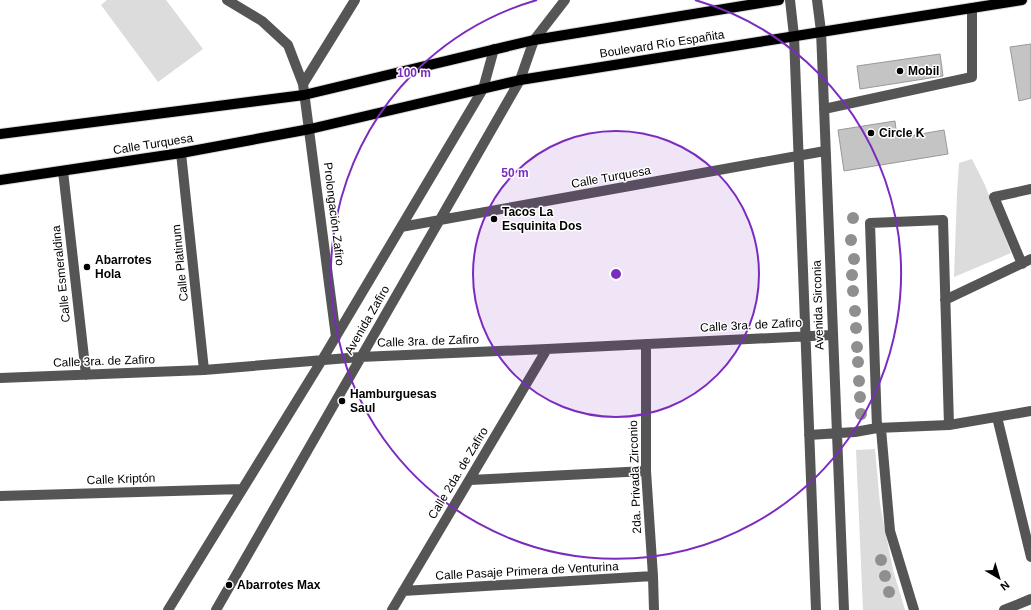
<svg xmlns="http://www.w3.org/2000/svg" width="1031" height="610" font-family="Helvetica,sans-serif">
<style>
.green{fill:#dcdcdc}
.building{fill:#c4c4c4;stroke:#999}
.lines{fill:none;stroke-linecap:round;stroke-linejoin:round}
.major-casing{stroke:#dbdbdb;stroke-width:12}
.minor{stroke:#555;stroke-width:10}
.major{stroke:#000;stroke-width:10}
.tree{fill:#8f8f8f}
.ring{fill:none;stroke:#7b2cbf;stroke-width:2}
.poi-dot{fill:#000;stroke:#fff;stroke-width:1.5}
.labels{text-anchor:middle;stroke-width:3;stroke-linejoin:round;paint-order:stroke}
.street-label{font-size:12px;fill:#000;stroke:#fff}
.poi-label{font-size:12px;font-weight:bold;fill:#000;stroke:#fff;text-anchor:start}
.centre{fill:#7b2cbf;stroke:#fff;stroke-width:2}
.ring-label{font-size:12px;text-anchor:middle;font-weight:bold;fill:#7b2cbf;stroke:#fff;stroke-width:3;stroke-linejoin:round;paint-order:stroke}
</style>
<rect width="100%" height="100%" fill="#fff"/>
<path class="green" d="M107 0H166L203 49 158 82 101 5Z
M972 159 985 185 1011 253 954 277 957 193 959 163Z
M875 449 880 504 893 570 905 610H863L856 450Z"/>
<path class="building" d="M1031 44V98L1019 101 1010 47Z
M940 54 943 76 860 89 857 66Z
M895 121 897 138 944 130 948 154 844 171 838 130Z"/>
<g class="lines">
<g class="major-casing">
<path id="major" d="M0 134 304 95 534 40 779 0
M0 180 181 153 310 129 520 80 1022 0"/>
</g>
<path class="minor" d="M227 0 262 21 288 45 303 84
M790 0 794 36 816 610
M817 0 821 31 844 610
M824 109 972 77V8
M181 153 204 370
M63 171 86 375
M401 227 825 151
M1022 264 994 197 1031 189
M945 300 1031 259
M336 337 303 84 355 0
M646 344V471L653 576 654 610
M0 378 204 370 360 357 547 349 832 335
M997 417 1031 557
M877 428 870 223 943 220 949 425
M881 429 890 531 914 610
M809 435 855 432 877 428 949 425 1031 411
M470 480 646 471
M0 496 242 489
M403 591 653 576
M168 610 322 360 483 89 494 49
M216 610 520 80 534 40 565 0
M392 610 547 349
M1004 610 1031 599"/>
<use href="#major" class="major"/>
</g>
<g class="tree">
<circle cx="853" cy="218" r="6"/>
<circle cx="851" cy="240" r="6"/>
<circle cx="854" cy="259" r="6"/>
<circle cx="852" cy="275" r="6"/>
<circle cx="853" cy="291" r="6"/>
<circle cx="855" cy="311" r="6"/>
<circle cx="856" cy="328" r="6"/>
<circle cx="857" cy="347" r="6"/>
<circle cx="858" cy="362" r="6"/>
<circle cx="859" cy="381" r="6"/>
<circle cx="860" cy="397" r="6"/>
<circle cx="861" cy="414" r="6"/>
<circle cx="881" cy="560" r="6"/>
<circle cx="885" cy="576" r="6"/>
<circle cx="889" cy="592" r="6"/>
</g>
<circle cx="616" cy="274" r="143" fill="#7b2cbf" fill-opacity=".12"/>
<g class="ring">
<circle cx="616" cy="274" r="143"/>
<path d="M695 0A285 285 0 1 1 537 0"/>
</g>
<g class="poi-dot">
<circle cx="900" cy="71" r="4"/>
<circle cx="871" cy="133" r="4"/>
<circle cx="494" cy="219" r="4"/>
<circle cx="87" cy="267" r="4"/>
<circle cx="342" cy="401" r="4"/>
<circle cx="229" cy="585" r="4"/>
</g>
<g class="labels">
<g class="street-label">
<text transform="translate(662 44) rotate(-9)" y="4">Boulevard Río Españita</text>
<text transform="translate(153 144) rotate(-9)" y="4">Calle Turquesa</text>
<text transform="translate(611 177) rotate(-10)" y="4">Calle Turquesa</text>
<text transform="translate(334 214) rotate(83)" y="4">Prolongación Zafiro</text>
<text transform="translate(180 263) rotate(-96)" y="4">Calle Platinum</text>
<text transform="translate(61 274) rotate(-96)" y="4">Calle Esmeraldina</text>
<text transform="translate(818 305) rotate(-92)" y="4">Avenida Sirconia</text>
<text transform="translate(367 320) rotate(-60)" y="4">Avenida Zafiro</text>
<text transform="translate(751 325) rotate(-3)" y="4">Calle 3ra. de Zafiro</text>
<text transform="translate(428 341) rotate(-2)" y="4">Calle 3ra. de Zafiro</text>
<text transform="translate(104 361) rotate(-2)" y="4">Calle 3ra. de Zafiro</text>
<text transform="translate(458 473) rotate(-59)" y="4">Calle 2da. de Zafiro</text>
<text transform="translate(635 477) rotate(-92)" y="4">2da. Privada Zirconio</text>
<text transform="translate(121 479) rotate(-2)" y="4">Calle Kriptón</text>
<text transform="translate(527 571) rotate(-3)" y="4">Calle Pasaje Primera de Venturina</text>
</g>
<g class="poi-label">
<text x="908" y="75">Mobil</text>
<text x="879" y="137">Circle K</text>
<text x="502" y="216">Tacos La<tspan x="502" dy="14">Esquinita Dos</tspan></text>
<text x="95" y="264">Abarrotes<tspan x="95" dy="14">Hola</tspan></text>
<text x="350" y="398">Hamburguesas<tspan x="350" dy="14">Saul</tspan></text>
<text x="237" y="589">Abarrotes Max</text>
</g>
</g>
<circle cx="616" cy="274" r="6" class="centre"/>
<g class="ring-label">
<text x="414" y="77">100 m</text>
<text x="515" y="177">50 m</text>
</g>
<g transform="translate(999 578) rotate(142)" stroke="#ffffff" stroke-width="3" paint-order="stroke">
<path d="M0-3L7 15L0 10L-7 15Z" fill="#000000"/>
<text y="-6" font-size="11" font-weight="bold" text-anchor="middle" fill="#000000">N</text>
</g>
</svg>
